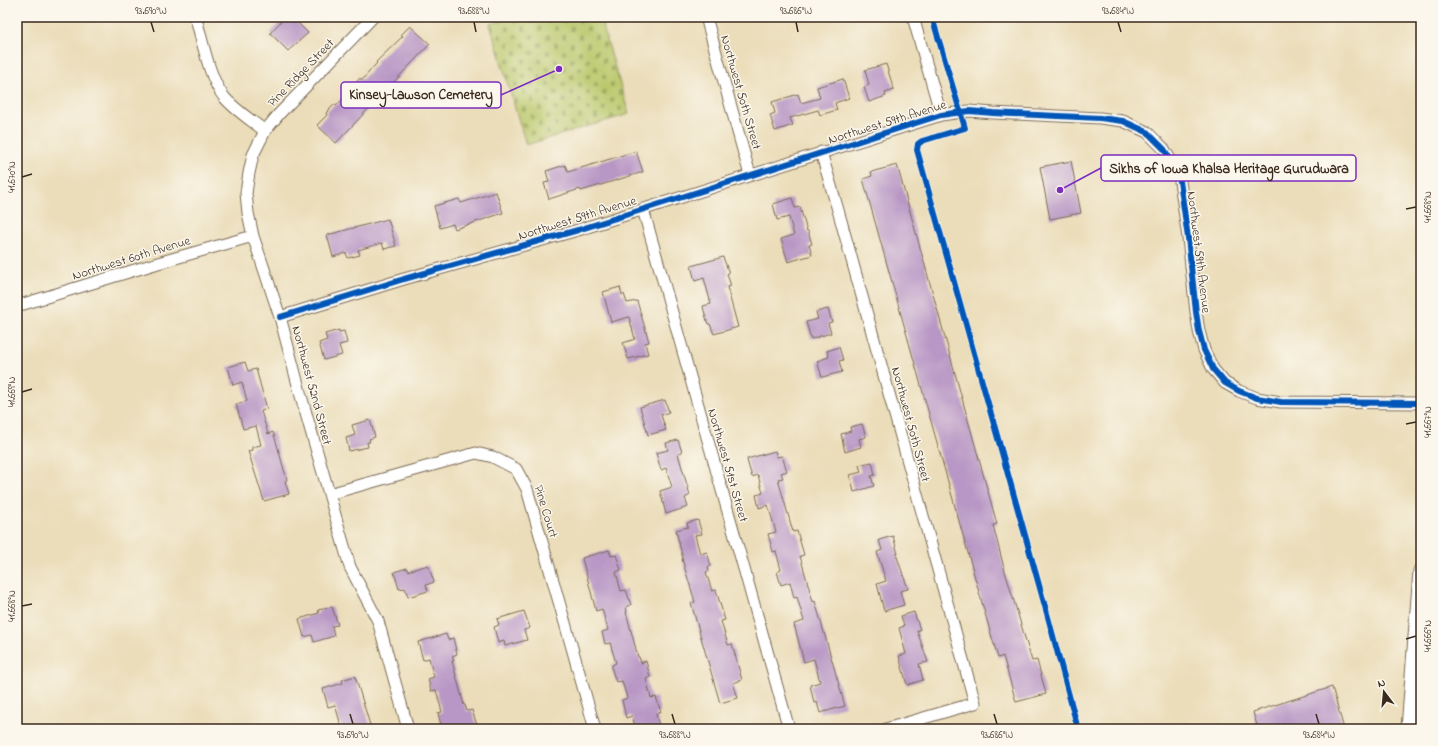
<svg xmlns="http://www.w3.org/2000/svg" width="1438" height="746" font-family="'Indie Flower',sans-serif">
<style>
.cemetery{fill:url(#cemetery-stones);stroke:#7a7944}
.building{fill:#b896c5}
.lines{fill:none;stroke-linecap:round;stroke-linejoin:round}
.street-casing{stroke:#796954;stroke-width:13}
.secondary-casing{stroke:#796954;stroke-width:17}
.street{stroke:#fff;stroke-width:11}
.secondary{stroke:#fff;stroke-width:15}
.cycleway-casing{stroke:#fbf7ec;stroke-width:8}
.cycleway{stroke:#0057b8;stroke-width:6}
.ticks{fill:none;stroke:#3b2a1e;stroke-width:1.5}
.labels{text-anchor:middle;stroke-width:3;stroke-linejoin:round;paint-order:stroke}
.street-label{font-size:13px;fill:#3b2a1e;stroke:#fbf7ec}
.leader{fill:none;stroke:#7b2cbf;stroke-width:1.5}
.callout-dot{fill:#7b2cbf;stroke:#fbf7ec;stroke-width:1.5}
.callout{fill:#fbf7ec;stroke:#7b2cbf;stroke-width:1.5}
.callout-label{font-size:14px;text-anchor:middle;font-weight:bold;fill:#3b2a1e}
.neatline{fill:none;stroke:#3b2a1e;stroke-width:1.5}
.ticks-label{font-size:10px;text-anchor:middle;fill:#3b2a1e}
</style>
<defs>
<pattern id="cemetery-stones" width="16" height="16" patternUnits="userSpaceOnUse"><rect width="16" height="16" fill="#bac86a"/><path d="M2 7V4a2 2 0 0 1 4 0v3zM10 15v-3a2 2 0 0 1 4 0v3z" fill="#98a357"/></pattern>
</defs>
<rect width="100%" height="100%" fill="#fbf7ec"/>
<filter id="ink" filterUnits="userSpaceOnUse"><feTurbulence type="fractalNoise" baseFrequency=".025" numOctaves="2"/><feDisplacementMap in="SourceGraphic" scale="8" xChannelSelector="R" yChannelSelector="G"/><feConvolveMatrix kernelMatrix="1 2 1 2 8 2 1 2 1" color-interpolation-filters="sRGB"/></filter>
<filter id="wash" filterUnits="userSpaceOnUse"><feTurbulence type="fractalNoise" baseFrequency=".012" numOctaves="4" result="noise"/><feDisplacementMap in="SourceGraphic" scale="16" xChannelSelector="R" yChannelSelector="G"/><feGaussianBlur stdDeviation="0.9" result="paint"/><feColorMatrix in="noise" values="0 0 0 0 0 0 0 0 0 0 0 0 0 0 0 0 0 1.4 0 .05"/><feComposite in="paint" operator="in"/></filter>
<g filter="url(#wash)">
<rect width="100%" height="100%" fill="#ebddb9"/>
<path class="cemetery" d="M515 17H600L629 114 526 145 490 24Z"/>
<g id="blocks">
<path class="building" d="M285 17H292L308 33 288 51 270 33Z
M410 26 430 44 336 143 317 125 327 115 326 113 335 104 336 106 353 88 352 87 360 78 362 80 377 63 376 62 403 36 401 35Z
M886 64 894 90 885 93 886 96 869 102 864 87 869 85 865 70Z
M843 79 849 98 835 103 837 110 820 115 818 110 790 118 793 125 775 131 770 115 775 113 772 102 798 94 801 103 820 98 817 87Z
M636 151 643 172 581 191 580 189 549 199 544 183 549 182 546 171 565 165 568 172Z
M1071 161 1081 213 1050 219 1040 167Z
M897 165 997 524 993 525 1004 568 1032 661 1037 660 1046 694 1016 702 1003 656 998 658 986 617 863 179 872 176 871 172Z
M496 192 503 213 455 229 453 224 440 228 434 206 459 199 461 203Z
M792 198 795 208 800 207 807 231H808L812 244 809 245 812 255 788 262 781 239 794 235 789 217 777 220 773 204Z
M388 219 396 246 384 249 382 243 358 250 360 255 348 258 346 253 333 257 327 235Z
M723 257 729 273 727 274 731 286 727 287 738 327 714 334 710 324H708L704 311 703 306 711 304 704 278 695 281 691 266Z
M620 287 622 295 624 294 627 303 637 301 649 342 645 343 648 354 628 359 623 343 635 339 629 317 611 322 603 292Z
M828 309 832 322 828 323 831 333 811 339 806 322 818 319 816 312Z
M339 330V332L344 331 347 343 339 345 342 355 324 360 319 343 327 340 325 334Z
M839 347 843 360 839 361 842 372 822 377 817 361 829 357 827 351Z
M245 362 248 371 256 369 267 409 261 411 268 434 273 432 275 438 287 480 285 481 289 494 264 501 248 451 252 450V447L261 445 256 426 243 429 236 404 247 401 242 382 233 385 228 367Z
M665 400 669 412 661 415 666 430 648 435 640 407Z
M370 420 375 437 369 439 370 442H367L368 447 349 451 346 438 355 435 352 425Z
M862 424 866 437 859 439 861 447 845 452 841 434 851 431 850 427Z
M678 440 682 452 678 454 690 495 685 498 688 507 666 514 660 491 672 487 666 468 661 470 656 453 668 450 666 443Z
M775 451 777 457 782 456 787 471 781 473 783 478 778 479 793 532 797 531 804 555 800 556 813 602 815 601 845 706 820 713 817 702 814 703 810 685 820 682 814 659 804 662 794 624 804 621 797 597 794 598 790 582 781 585 777 572 781 570 776 551 773 552 768 534 776 532 768 505 759 508 756 495 763 493 758 475 752 477 748 464 747 459Z
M872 462 875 475 871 476 874 486 854 492 850 475 861 472 859 465Z
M698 520 702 534 695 535 700 554 707 552 711 566 708 567 709 571 706 572 712 591 716 590 725 620 721 621 728 645 732 644 742 680 733 683 738 698 720 703 691 603 695 602 682 559H683L676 530 688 527 687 523Z
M893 536 898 554H896L908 589 900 591 904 605 884 611 877 584 886 581 877 552 882 550 879 540Z
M609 550 611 556 616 555 621 570 616 572 621 591 626 590 631 605 626 607 627 612H626L638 657H639L641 663 646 661 650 677 646 679 651 698 656 697 661 712 656 714 660 729H636L632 716 626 718 622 700 627 698 622 681 616 682 612 670V665L616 663 610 643 605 644 602 632 608 630 602 609 596 611 582 558Z
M428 565 434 582 426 585 428 591 408 597 405 588 399 589 394 572 407 568 408 571Z
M332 607 338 625 332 626 334 636 314 642 312 635 304 637 299 619 319 613 318 610Z
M524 611 530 628 524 630 527 640 505 646 504 641 498 643 494 627 499 625 497 619Z
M914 612 920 630 917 631 928 662 919 664 923 680 907 685 899 656 906 654 899 628 904 626 901 616Z
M446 634 448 640 453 638 457 654 452 656 454 661H452L464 705H465L467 711 472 710 477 725 472 727V729H442L438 713 442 712 436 690 431 691 428 679 434 677 429 658 423 660 418 642Z
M355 676 370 725 365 726 366 729H342L335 705 328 707 323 689 343 683 342 680Z
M1332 687 1344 729H1258L1253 712Z"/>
</g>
</g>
<g filter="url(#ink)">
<use href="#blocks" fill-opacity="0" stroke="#796954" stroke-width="1"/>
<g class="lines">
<g class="street-casing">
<path id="street" d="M373 17 279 114 265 131 253 155 249 173 246 193 248 213 253 236 280 317 301 396 350 567 378 621 408 729
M706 17 750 175
M913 17 941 115
M196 19C203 42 209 78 224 97 235 110 251 120 265 131
M821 152 838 210 975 703 886 729
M643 209 789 729
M17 306 158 263 253 236
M280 317 404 279 578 230 941 115 969 111 993 113 1100 118 1123 121 1147 132 1164 149 1179 174 1188 238 1196 312 1199 331 1204 350 1213 369 1225 383 1239 391 1257 398 1281 402 1421 403
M329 494 476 453 493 457 516 469 527 489 595 729"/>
</g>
<g class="secondary-casing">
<path id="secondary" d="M1409 729 1421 571"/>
</g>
<use href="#street" class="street"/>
<use href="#secondary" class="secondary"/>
<g class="cycleway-casing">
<path id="cycleway" d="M932 17 965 128 922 141 918 144 917 150 1048 617 1078 729
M280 317 404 279 578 230 941 115 969 111 993 113 1100 118 1123 121 1147 132 1164 149 1179 174 1188 238 1196 312 1199 331 1204 350 1213 369 1225 383 1239 391 1257 398 1281 402 1421 403"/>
</g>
<use href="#cycleway" class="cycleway"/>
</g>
</g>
<path class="ticks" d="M151 22 154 32M474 22 476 32M796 22 798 32M1118 22 1121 32M22 177 32 174M1406 209 1416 207M22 392 32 389M1406 424 1416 422M22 606 32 604M1406 639 1416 636M350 714 353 724M672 714 675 724M994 714 997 724M1316 714 1319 724"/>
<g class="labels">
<g class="street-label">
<text transform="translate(300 72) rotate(-46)" y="5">Pine Ridge Street</text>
<text transform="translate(742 92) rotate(74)" y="5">Northwest 50th Street</text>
<text transform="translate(887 121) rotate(-17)" y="5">Northwest 59th Avenue</text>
<text transform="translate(577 217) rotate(-17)" y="5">Northwest 59th Avenue</text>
<text transform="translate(1200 252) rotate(83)" y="5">Northwest 59th Avenue</text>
<text transform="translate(131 257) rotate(-17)" y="5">Northwest 60th Avenue</text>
<text transform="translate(313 385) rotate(75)" y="5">Northwest 52nd Street</text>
<text transform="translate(912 424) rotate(75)" y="5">Northwest 50th Street</text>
<text transform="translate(729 465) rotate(74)" y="5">Northwest 51st Street</text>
<text transform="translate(547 511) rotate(73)" y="5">Pine Court</text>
</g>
</g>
<path class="leader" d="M559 69L501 95M1060 190L1101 168"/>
<g class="callout-dot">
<circle cx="559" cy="69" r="4"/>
<circle cx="1060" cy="190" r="4"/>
</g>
<g class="callout">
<rect x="341" y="82" width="160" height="26" rx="4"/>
<rect x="1101" y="155" width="255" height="26" rx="4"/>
</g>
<g class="callout-label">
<text x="421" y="99">Kinsey-Lawson Cemetery</text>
<text x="1229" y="173">Sikhs of Iowa Khalsa Heritage Gurudwara</text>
</g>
<rect width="1438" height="746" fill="none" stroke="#fbf7ec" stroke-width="44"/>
<g transform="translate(1384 692) rotate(344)" stroke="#fbf7ec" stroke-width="3" paint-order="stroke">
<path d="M0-3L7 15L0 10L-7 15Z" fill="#3b2a1e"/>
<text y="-6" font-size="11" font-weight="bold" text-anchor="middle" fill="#3b2a1e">N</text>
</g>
<rect x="22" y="22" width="1394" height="702" class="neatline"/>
<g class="ticks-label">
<text x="151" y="14">93.690°W</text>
<text x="474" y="14">93.688°W</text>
<text x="796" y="14">93.686°W</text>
<text x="1118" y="14">93.684°W</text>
<text transform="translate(11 177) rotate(-90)" y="4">41.670°N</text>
<text transform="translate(1427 207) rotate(-90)" y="4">41.668°N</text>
<text transform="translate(11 392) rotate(-90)" y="4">41.669°N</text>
<text transform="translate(1427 422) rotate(-90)" y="4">41.667°N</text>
<text transform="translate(11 606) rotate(-90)" y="4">41.668°N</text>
<text transform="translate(1427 636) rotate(-90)" y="4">41.666°N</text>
<text x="353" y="738">93.690°W</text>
<text x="675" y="738">93.688°W</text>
<text x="997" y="738">93.686°W</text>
<text x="1319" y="738">93.684°W</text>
</g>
</svg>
